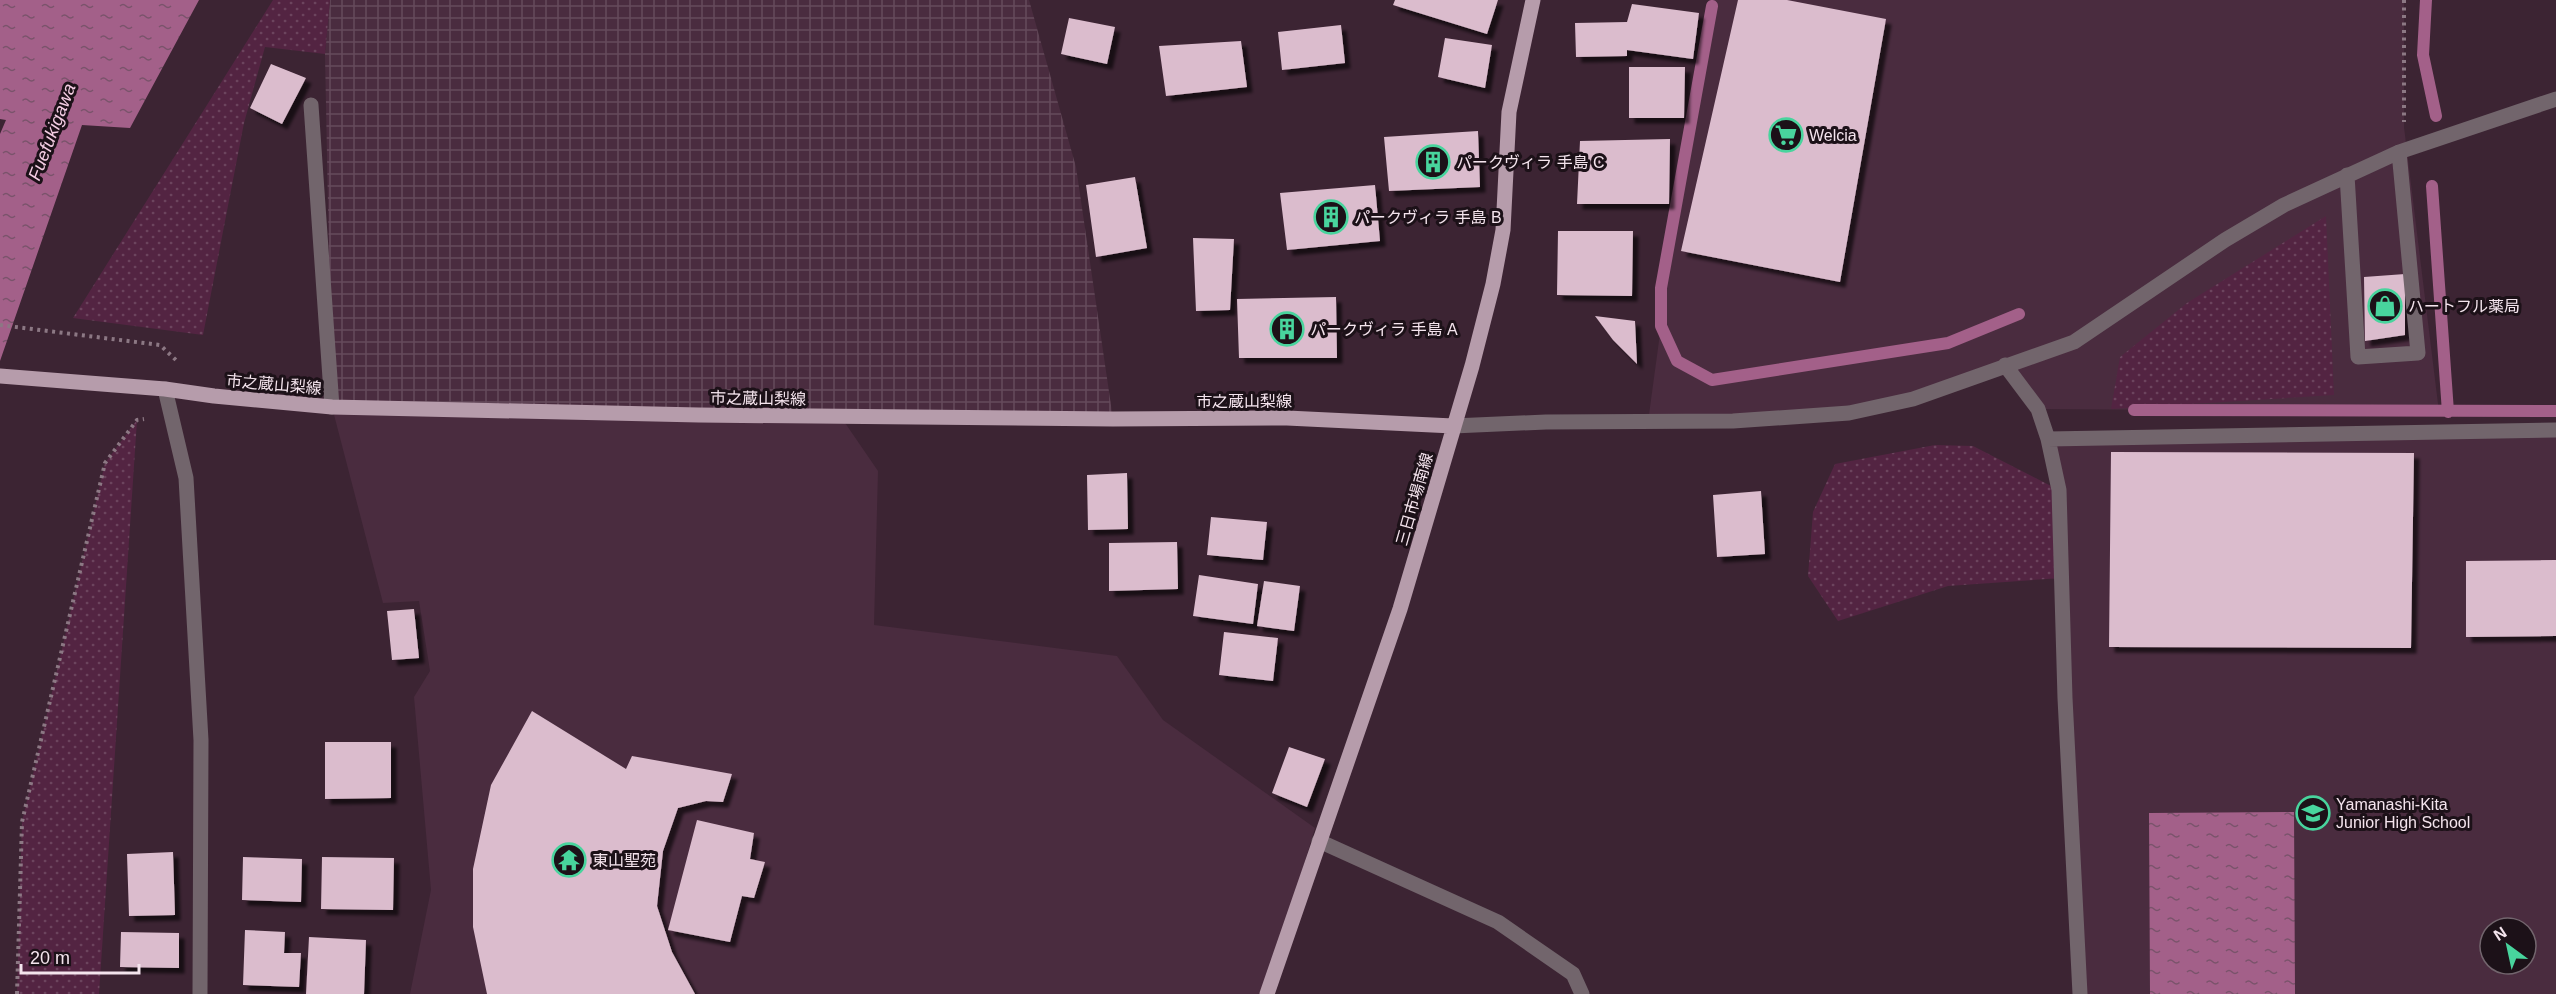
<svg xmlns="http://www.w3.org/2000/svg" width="2556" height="994" font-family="Arial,'Noto Sans JP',sans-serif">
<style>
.built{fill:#4a2c3f;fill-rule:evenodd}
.industrial{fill:url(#industrial-grid)}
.grass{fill:url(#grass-dots)}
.water{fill:url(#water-ripples)}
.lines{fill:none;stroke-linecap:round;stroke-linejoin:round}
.stream{stroke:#a36089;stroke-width:12}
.building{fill:#dbbccd;filter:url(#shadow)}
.path{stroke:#8c7884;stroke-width:4;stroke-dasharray:3 4.5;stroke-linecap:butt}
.minor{stroke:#72656c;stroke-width:15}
.major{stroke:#b69cab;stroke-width:15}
.labels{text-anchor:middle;stroke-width:6;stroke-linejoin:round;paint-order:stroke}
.poi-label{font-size:16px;fill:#f4e4ed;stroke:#1c1118;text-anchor:start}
.street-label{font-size:16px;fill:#f4e4ed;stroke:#1c1118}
.water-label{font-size:18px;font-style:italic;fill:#f4cde3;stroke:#1c1118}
</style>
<defs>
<pattern id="industrial-grid" width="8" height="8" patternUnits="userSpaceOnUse" patternTransform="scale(1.5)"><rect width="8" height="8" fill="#4a2c3f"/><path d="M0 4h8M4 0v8" fill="none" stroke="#654a5b"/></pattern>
<pattern id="grass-dots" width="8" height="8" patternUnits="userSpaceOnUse" patternTransform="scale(1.5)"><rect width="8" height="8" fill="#532442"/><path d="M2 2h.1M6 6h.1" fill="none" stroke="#6c445e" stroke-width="1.8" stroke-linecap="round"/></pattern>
<pattern id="water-ripples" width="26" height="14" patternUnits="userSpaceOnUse" patternTransform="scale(1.5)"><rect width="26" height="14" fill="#a36089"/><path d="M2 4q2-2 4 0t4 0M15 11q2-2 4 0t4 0" fill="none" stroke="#7a536b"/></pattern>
<filter id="shadow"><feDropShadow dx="5.5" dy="5.5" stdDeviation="1.5" flood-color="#0009"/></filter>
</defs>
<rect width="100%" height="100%" fill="#3c2433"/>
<path class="built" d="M1714 0H2404V127L2439 412 2038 409 2005 365 1849 413 1648 422 1661 326V288Z
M332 407 841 417 878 471 874 625 1117 656 1163 720 1315 828 1265 994H410L431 890 414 697 430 671 419 601 383 603Z
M2556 432V994H2080L2048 439ZM2490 928H2526V964H2490Z"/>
<path class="industrial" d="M330 0H1029L1076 167 1113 419 332 407 325 54Z"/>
<path class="grass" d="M273 0H330L325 54 265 47 244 123 203 335 73 318Z
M2326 216 2334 395 2111 409 2120 357 2187 303Z
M137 420 99 994H17L22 822 105 463Z
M1935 445 1973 446 2059 490 2061 578 1948 586 1838 621 1808 576 1813 512 1835 464Z"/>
<path class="water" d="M0 0H199L130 128 82 125 0 361V134L6 120 0 119Z
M2294 812 2295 994H2150L2149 813Z"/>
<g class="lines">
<path class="stream" d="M2426 0 2423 55 2436 116
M1712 6 1661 288V326L1677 361 1712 380 1948 343 2019 314
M2432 186 2448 412
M2134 410 2556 411"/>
</g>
<path class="building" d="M1395 0H1498L1487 34 1393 5Z
M1738 0H1787L1886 19 1840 282 1681 251Z
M1632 4 1699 13 1693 59 1627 50V56L1576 57 1575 23 1627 22Z
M1069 18 1115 27 1107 64 1061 54Z
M1341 25 1345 63 1282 70 1278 32Z
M1445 38 1492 45 1485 88 1438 77Z
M1241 41 1247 87 1166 96 1159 46Z
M271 64 306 78 282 124 250 108Z
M1629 67H1685L1684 118H1629Z
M1478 131 1480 187 1389 191 1384 137Z
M1670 139 1669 204H1577L1580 141Z
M1135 177 1147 248 1096 257 1086 185Z
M1375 185 1380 241 1287 250 1280 193Z
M1558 231H1633L1632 296 1557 295Z
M1193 238 1234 239 1230 310 1196 311Z
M2405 274V335L2365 341 2364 277Z
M1336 297 1337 358H1239L1237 299Z
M1595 316 1635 321 1637 364 1613 340Z
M2111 452 2414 453 2411 648 2109 647Z
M1127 473 1128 529 1088 530 1087 475Z
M1761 491 1765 554 1717 557 1713 495Z
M1211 517 1267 522 1263 560 1207 555Z
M1177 542 1178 589 1109 591V543Z
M2556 560V636L2466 637V561Z
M1199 575 1258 584 1253 624 1193 616Z
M1264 581 1300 586 1294 631 1257 626Z
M414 609 419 658 392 660 387 611Z
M1224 632 1278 638 1273 681 1219 675Z
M532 711 626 769 632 756 732 774 723 802 706 801 678 808 663 851 657 906 672 952 695 994H487L473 927V869L491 785Z
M325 742H391V798L325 799Z
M1289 747 1325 759 1307 807 1272 793Z
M697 820 754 833 750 859 765 862 754 898 742 896 730 942 668 930Z
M173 852 175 915 129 916 127 854Z
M243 857 302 859 301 902 242 900Z
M322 857 394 858 393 910 321 909Z
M245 930 285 932 284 953H301L299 987 243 985Z
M121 932 179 933V968L120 967Z
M309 937 366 940 364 994H306Z"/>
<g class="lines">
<path class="path" d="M2404 0V122
M0 325 160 345 177 361
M17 994 22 822 105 463 137 420 144 419"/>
<path class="minor" d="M311 105 332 407
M2347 175 2358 357 2418 353 2399 152
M2005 365 2038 409 2048 439 2059 490 2065 698 2080 994
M165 389 186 478 201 740 200 994
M1453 426 1546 422 1733 421 1849 413 1913 399 2074 342 2225 240 2284 205 2399 152 2556 99
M2048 439 2556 430
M1319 841 1498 922 1573 974 1582 994"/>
<path class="major" d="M0 376 165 389 214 396 332 407 699 415 1113 419 1287 418 1453 426
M1267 994 1400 609 1472 366 1493 284 1503 230 1509 112 1533 0"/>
</g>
<defs>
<g id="supermarket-ring" transform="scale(1.725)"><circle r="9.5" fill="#1c1118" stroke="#48d49d" stroke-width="1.5"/><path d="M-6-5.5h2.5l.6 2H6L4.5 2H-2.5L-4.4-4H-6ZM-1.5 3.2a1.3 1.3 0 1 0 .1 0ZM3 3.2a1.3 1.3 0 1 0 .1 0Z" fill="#48d49d"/></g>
<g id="building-ring" transform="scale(1.725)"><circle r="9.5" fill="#1c1118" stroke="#48d49d" stroke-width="1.5"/><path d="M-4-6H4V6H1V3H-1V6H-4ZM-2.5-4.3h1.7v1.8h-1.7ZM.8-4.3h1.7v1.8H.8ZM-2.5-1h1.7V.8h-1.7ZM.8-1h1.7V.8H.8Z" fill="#48d49d"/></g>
<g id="shop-ring" transform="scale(1.725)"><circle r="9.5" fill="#1c1118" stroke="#48d49d" stroke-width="1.5"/><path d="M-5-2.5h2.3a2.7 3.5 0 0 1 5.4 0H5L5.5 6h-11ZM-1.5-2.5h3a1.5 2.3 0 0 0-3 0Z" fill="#48d49d"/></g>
<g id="school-ring" transform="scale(1.725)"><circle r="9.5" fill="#1c1118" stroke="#48d49d" stroke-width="1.5"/><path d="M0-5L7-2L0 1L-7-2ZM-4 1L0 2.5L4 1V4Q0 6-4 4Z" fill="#48d49d"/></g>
<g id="temple-ring" transform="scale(1.725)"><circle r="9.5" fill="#1c1118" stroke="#48d49d" stroke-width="1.5"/><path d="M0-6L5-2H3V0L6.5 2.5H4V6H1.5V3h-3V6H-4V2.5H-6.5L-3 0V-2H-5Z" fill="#48d49d"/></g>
</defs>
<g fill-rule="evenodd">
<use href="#supermarket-ring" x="1786" y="135"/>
<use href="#building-ring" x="1433" y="162"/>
<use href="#building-ring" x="1331" y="217"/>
<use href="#shop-ring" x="2385" y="306"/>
<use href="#building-ring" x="1287" y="329"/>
<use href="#school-ring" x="2313" y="813"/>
<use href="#temple-ring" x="569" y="860"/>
</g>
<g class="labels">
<g class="poi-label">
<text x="1809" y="141">Welcia</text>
<text x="1456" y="168">パークヴィラ 手島 C</text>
<text x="1354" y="223">パークヴィラ 手島 B</text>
<text x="2408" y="312">ハートフル薬局</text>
<text x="1310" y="335">パークヴィラ 手島 A</text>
<text x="2336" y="810">Yamanashi-Kita<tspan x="2336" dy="18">Junior High School</tspan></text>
<text x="592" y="866">東山聖苑</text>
</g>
<g class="street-label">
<text transform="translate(274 384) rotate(5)" y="6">市之蔵山梨線</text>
<text transform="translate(758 398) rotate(1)" y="6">市之蔵山梨線</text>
<text x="1244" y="407">市之蔵山梨線</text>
<text transform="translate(1414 499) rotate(-74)" y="6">三日市場南線</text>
</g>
<g class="water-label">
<text transform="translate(52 132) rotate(-69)" y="6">Fuefukigawa</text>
</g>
</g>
<g transform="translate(2508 946) rotate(327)"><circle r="28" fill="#1c1118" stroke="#72656d" stroke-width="1.5"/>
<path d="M0-4.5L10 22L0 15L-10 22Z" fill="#48d49d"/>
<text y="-9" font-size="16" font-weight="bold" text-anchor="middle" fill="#f4e4ed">N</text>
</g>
<path d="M21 964v9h118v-9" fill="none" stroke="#f4e4ed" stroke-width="3"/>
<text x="30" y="964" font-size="18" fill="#f4e4ed" stroke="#1c1118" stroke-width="4.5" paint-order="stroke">20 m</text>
</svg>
